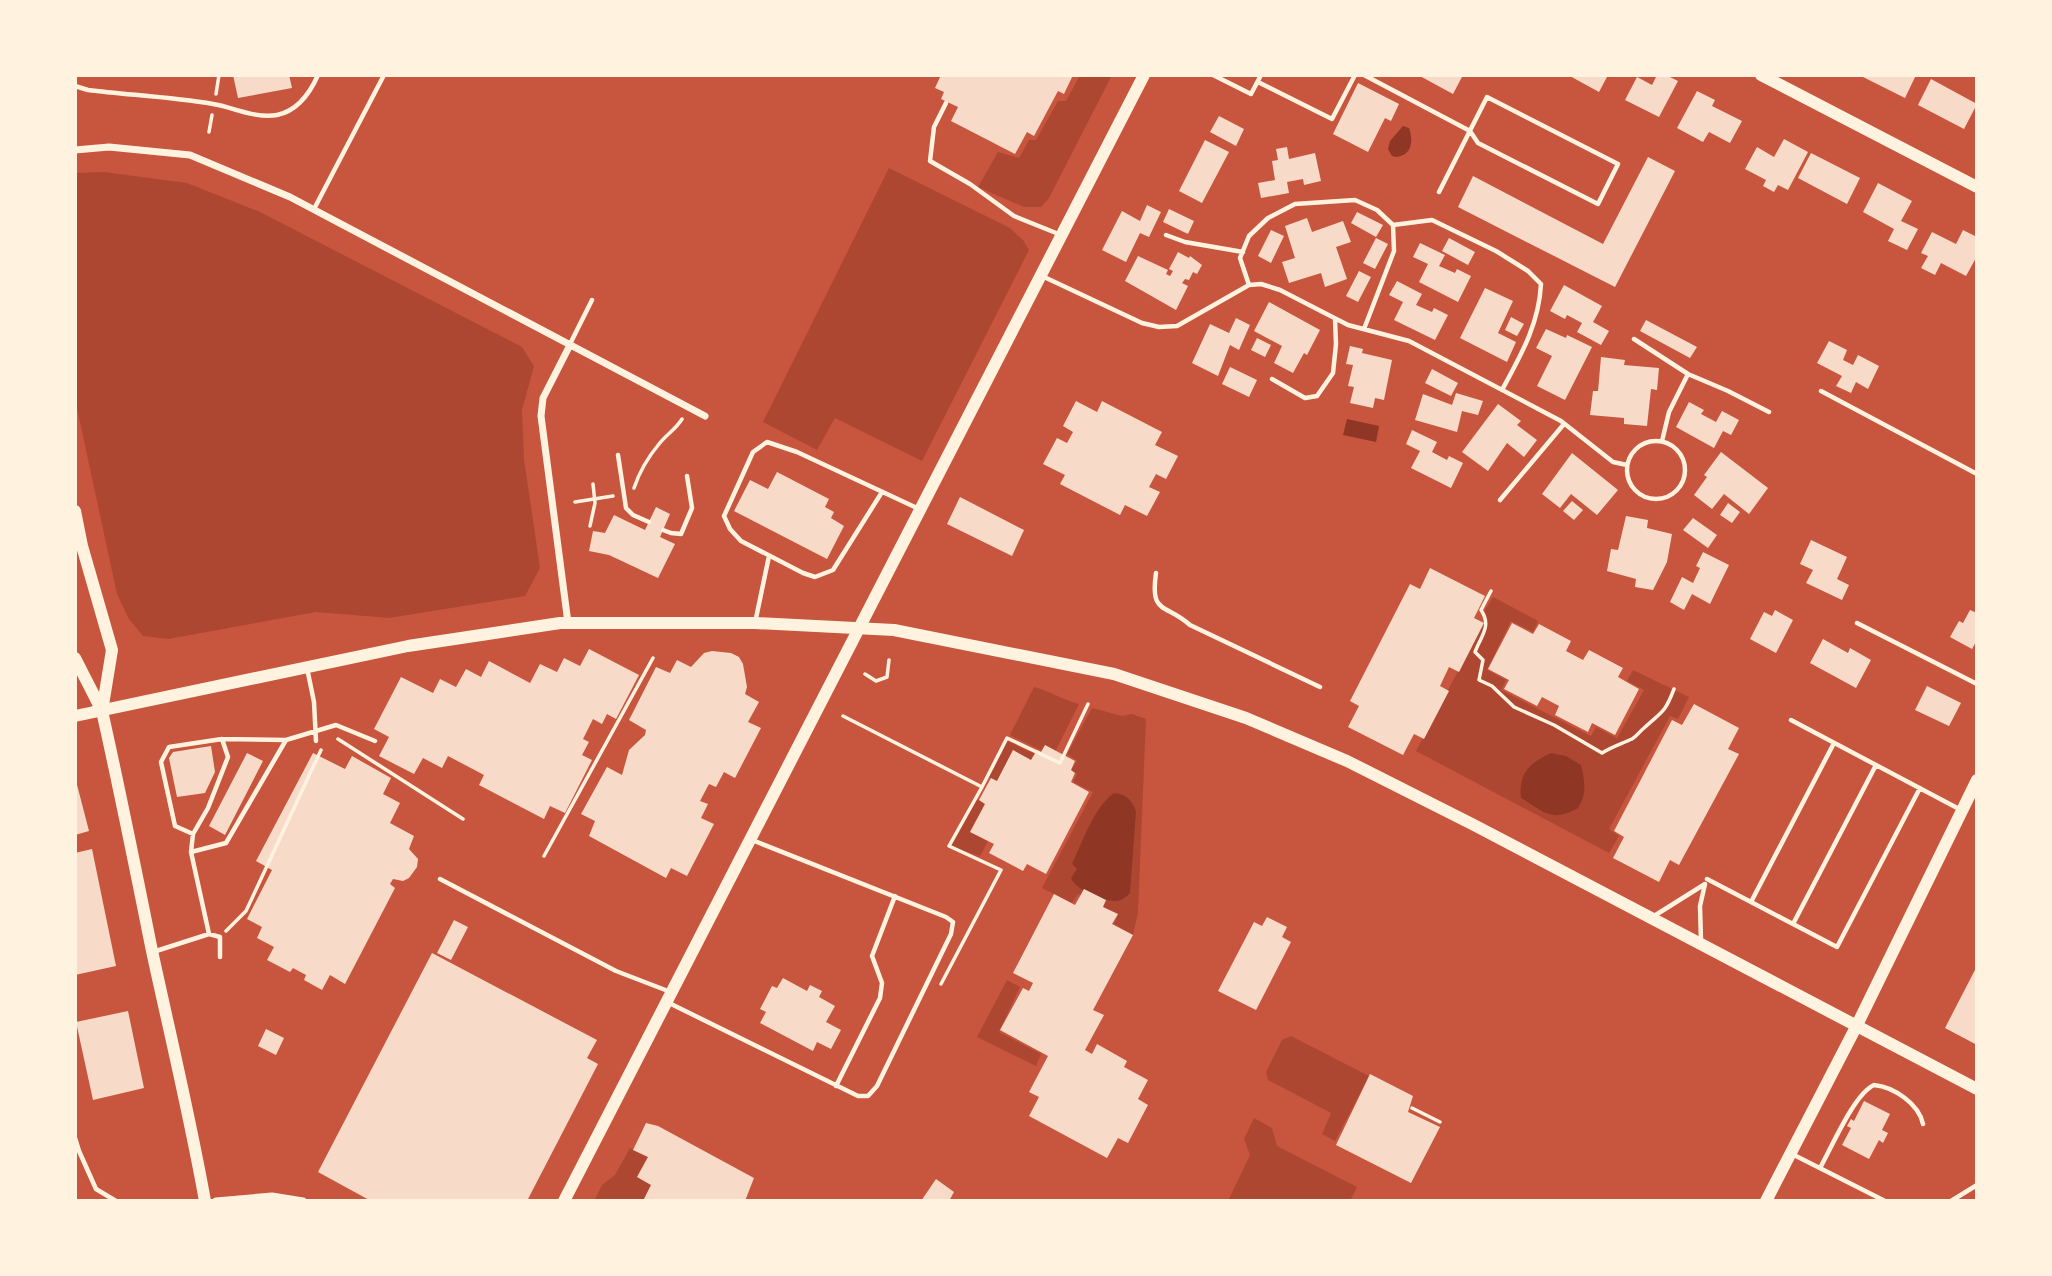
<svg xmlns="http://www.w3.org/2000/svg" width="2052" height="1276" font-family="Overpass,sans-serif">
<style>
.green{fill:#ae4732}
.water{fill:#8f3625}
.building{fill:#f7dbc8}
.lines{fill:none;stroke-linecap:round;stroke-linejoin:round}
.path{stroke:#fff3e0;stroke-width:3.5}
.service{stroke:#fff3e0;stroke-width:4.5}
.minor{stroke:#fff3e0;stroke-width:7}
.tertiary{stroke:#fff3e0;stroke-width:12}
.secondary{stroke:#fff3e0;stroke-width:12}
</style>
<rect width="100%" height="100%" fill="#c8553d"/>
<path class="green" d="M1080 75H1112L1049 198 1041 207H1024L978 187 998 152 1019 158 1029 140H1036L1058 101H1066Z
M889 168 1010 228 1023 240 1029 250 922 461 835 418 817 450 763 422Z
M104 172 187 183 260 212 522 347 534 366 522 410 524 459 540 568 525 596 389 618 316 612 168 639 143 636 129 619 117 594 75 399V173Z
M1493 597 1538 621 1533 632 1511 621 1487 670 1506 680 1501 690 1591 736 1596 727 1617 738 1644 690 1627 681 1633 670 1689 697 1678 719 1670 716 1609 829 1619 836 1609 853 1416 751 1486 618 1482 615Z
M1034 687C1050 691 1063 700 1079 704L1053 756 1010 735Z
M1092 708 1122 716 1132 714 1146 719 1138 912 1133 935 1114 924 1118 915 1078 894 1072 903 1042 888 1093 792 1073 782 1077 774 1071 770 1077 761 1067 754Z
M1007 741 1035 754 1031 760 1013 751 997 781 988 777Z
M977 799 985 804 971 831 988 841 980 856 951 847Z
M1007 980 1020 987 999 1032 1041 1054 1036 1066 977 1037Z
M1291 1036 1369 1076 1335 1141 1322 1134 1331 1113 1268 1080 1266 1072 1282 1040Z
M1254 1118 1272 1128 1277 1146 1357 1187 1350 1201H1228L1250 1155 1244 1139Z
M630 1148 648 1157 637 1177 651 1185 643 1201H594L602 1185 615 1175Z"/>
<path class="water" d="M1403 126 1409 128C1413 140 1413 154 1397 157L1392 156 1388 149 1390 141Z
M1347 419 1379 426 1376 442 1343 435Z
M1551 753 1566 756 1581 765C1585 781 1587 794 1578 808 1551 823 1544 812 1521 798 1518 773 1530 763 1551 753Z
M1114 793C1127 794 1131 800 1136 811L1130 893C1126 897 1122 901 1116 901 1101 901 1077 891 1071 878L1077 869 1072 864C1083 841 1094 807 1114 793Z"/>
<path class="building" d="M233 75H289L292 88 238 98Z
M941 75H1073L1064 94 1058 91 1034 136 1027 132 1015 154 951 121 958 107 941 99 944 92 935 88Z
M1418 75H1463L1453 94Z
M1568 75H1608L1599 92Z
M1657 75H1666L1678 81 1659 117 1625 100 1637 77 1652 85Z
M1859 75H1916L1905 98Z
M1931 79 1977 104 1964 129 1918 105Z
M1358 83 1399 104 1391 121 1385 118 1368 152 1333 134Z
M1697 91 1715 100 1712 106 1742 121 1730 143 1709 132 1703 142 1677 128Z
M1219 116 1244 129 1236 146 1210 132Z
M1784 139 1808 152 1788 190 1778 185 1774 192 1763 186 1766 180 1745 169 1757 147 1774 157Z
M1205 140 1229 152 1202 203 1179 191Z
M1287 147 1289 159 1315 153 1321 181 1304 185 1303 179 1287 182 1289 193 1261 198 1258 183 1275 180 1272 161 1278 160 1276 149Z
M1811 153 1860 178 1847 204 1798 178Z
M1648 157 1675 171 1615 287 1458 207 1473 176 1603 244Z
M1878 183 1912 201 1901 221 1918 229 1907 250 1888 241 1894 229 1863 212Z
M1147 205 1161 212 1149 237 1140 233 1126 262 1102 250 1122 211 1140 221Z
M1169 209 1194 221 1188 234 1163 222Z
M1357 212 1383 225 1376 237 1351 223Z
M1307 218 1312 232 1343 221 1351 242 1336 247 1347 279 1325 287 1321 273 1289 283 1282 262 1295 258 1285 226Z
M1271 230 1284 236 1271 263 1258 256Z
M1963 230 1977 237V256L1966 276 1941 263 1935 275 1921 268 1928 256 1921 253 1932 232 1956 244Z
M1376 238 1388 244 1375 269 1363 263Z
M1449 238 1475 252 1468 265 1442 251Z
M1420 243 1445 255 1439 266 1455 273 1457 269 1471 276 1458 302 1419 282 1428 264 1413 257Z
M1178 252 1189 258 1190 256 1202 265 1197 274 1193 272 1189 280 1185 279 1182 283 1188 286 1176 310 1125 281 1138 256 1168 270 1166 274 1170 276 1173 271 1169 269Z
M1359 271 1371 277 1358 302 1346 296Z
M1397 281 1422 294 1416 305 1432 312 1434 308 1448 315 1435 340 1394 320 1403 302 1389 295Z
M1564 285 1602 306 1593 322 1609 331 1601 345 1577 332 1582 323 1567 315 1565 319 1550 311Z
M1485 288 1513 301 1498 333 1516 342 1507 362 1460 338Z
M1269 302 1320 330 1307 355 1304 353 1293 373 1274 363 1282 346 1254 331Z
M1511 317 1524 324 1517 336 1505 330Z
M1236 318 1250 325 1239 350 1230 345 1218 376 1192 363 1210 324 1229 333Z
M1646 320 1697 347 1690 358 1640 331Z
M1546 329 1566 338 1567 335 1592 347 1565 400 1537 386 1552 356 1536 348Z
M1257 338 1271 345 1265 357 1251 350Z
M1829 341 1847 350 1843 360 1853 365 1858 355 1879 366 1868 389 1856 382 1851 393 1836 386 1842 376 1817 363Z
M1350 346 1363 349 1362 353 1392 360 1384 400 1375 398 1373 408 1350 403 1354 387 1348 386 1353 365 1346 364Z
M1601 357 1625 360 1624 365 1659 368 1657 390 1651 389 1647 426 1624 424V418L1590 415 1593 391H1598Z
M1230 367 1257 380 1249 397 1222 384Z
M1432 369 1458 383 1451 396 1425 383Z
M1456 393 1483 401 1478 415 1462 411 1457 432 1415 420 1423 394 1452 405Z
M1076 401 1097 412 1102 401 1162 432 1155 445 1178 456 1166 479 1156 474 1149 487 1160 492 1147 516 1125 505 1120 515 1060 484 1065 475 1043 464 1057 438 1067 443 1073 432 1063 426Z
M1689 402 1704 410 1701 414 1716 422 1722 411 1739 420 1731 435 1723 431 1714 448 1676 427Z
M1498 404 1521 421 1517 425 1537 440 1524 457 1507 443 1488 471 1462 452Z
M1412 430 1437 442 1432 452 1447 460 1449 456 1463 463 1451 488 1411 468 1420 451 1406 444Z
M1721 452 1768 488 1749 514 1724 494 1712 509 1694 495 1707 477 1704 475Z
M1572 453 1618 490 1597 515 1571 494 1560 508 1542 494Z
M777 472 829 499 825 507 834 512 831 518 844 526 827 559 734 511 750 480 768 489Z
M960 497 1024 530 1012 556 947 524Z
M1572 501 1583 510 1574 520 1563 511Z
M1728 503 1740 512 1732 523 1720 515Z
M656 507 670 514 660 537 675 544 658 578 609 555 589 551 593 531 605 533 614 515 645 530Z
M1626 516 1648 520 1647 528 1672 534 1667 562 1653 590 1635 587 1636 579 1607 571 1611 549 1618 550Z
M1693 518 1717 535 1708 548 1683 530Z
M1811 540 1847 557 1837 579 1849 585 1842 600 1806 583 1813 570 1800 564Z
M1703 552 1729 565 1710 604 1692 594 1684 610 1670 602 1682 577 1693 583 1700 568 1696 566Z
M1430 568 1485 596 1474 618 1484 623 1459 672 1449 667 1440 686 1449 691 1424 739 1414 734 1403 755 1348 727 1359 706 1350 701 1410 584 1420 589Z
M1775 610 1793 620 1776 653 1750 639 1764 612 1772 616Z
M1970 610 1977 613V640L1972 649 1950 637 1959 621 1963 623Z
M1512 623 1533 634 1539 624 1571 641 1566 651 1583 660 1589 650 1623 668 1618 677 1639 689 1615 735 1592 723 1588 732 1555 715 1559 706 1542 697 1537 706 1504 689 1509 680 1488 669Z
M1823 639 1848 653 1850 648 1871 660 1856 688 1810 663Z
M589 649 639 675 616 719 607 714 602 724 593 719 583 739 589 742 582 755 592 760 565 813 550 806 544 819 479 785 484 775 448 756 442 768 423 758 414 774 379 756 389 737 374 729 401 677 433 693 440 679 456 687 466 669 481 677 489 661 530 683 540 664 557 672 564 658 580 666Z
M712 651 731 653 739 657 743 664 747 687 745 694 759 702 748 722 761 728 735 778 724 772 716 787 709 784 700 801 708 804 701 818 714 824 687 876 671 868 666 878 589 836 595 821 581 814 607 767 622 775 629 750 645 735 646 730 629 720 656 667 670 673 677 660 691 667 704 653Z
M1927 686 1961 703 1949 726 1915 710Z
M1694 704 1739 728 1728 749 1739 754 1679 865 1670 860 1659 882 1613 858 1624 837 1614 831 1672 720 1682 725Z
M1045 745 1075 761 1071 770 1075 773 1071 782 1089 792 1046 874 1027 864 1023 871 989 853 994 844 970 832 985 804 979 800 991 778 997 781 1013 750 1031 760 1037 750 1041 752Z
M211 746 215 772 205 793 177 797 169 758 173 752Z
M247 753 263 761 225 835 209 826Z
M313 753 345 769 352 756 391 778 383 794 400 803 390 823 414 836 409 849 418 859 417 867 409 878 403 881 393 879 390 884 395 888 345 984 330 975 322 990 304 980 306 975 293 968 290 972 267 960 274 947 257 938 262 927 247 919 272 870 256 861Z
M75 777 89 831 75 835Z
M92 849 116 966 75 975V853Z
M1084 889 1106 900 1103 907 1118 914 1112 924 1133 935 1093 1010 1104 1015 1085 1050 1092 1054 1097 1044 1127 1061 1124 1067 1148 1080 1138 1099 1148 1105 1128 1143 1118 1138 1107 1158 1029 1116 1039 1097 1029 1092 1048 1056 1000 1030 1023 988 1029 991 1033 983 1013 973 1054 894 1075 905Z
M1267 917 1287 927 1282 937 1291 942 1256 1010 1218 991 1254 922 1262 926Z
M454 920 468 927 451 960 437 953Z
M432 953 597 1040 587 1058 598 1064 527 1201H371L318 1172Z
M1977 966V1045L1945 1028Z
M783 978 807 991 810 985 822 991 819 997 835 1006 826 1022 841 1030 831 1049 817 1042 813 1051 760 1023 766 1012 760 1009 772 986 777 988Z
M128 1011 144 1088 93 1100 76 1022Z
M266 1029 284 1038 276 1055 258 1046Z
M1370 1074 1413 1096 1408 1112 1440 1127 1411 1183 1336 1145Z
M1864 1101 1890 1114 1882 1130 1888 1133 1883 1143 1879 1140 1869 1159 1842 1145 1851 1128 1847 1126 1851 1119 1854 1121Z
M646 1123 658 1126 754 1178 745 1201H643L651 1185 637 1177 648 1157 633 1150Z
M936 1179 954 1192 949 1201H921Z"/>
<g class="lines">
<path class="path" d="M216 94 219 75
M209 132 212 115
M634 488C639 473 649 456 659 444 667 434 676 429 682 419
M575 502 613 496
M590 526 595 503 593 484
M1491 591 1481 610C1492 626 1481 636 1475 652L1483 660 1479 680 1492 686 1514 707 1554 725 1602 753C1611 747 1621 744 1632 739 1637 736 1639 732 1644 728 1662 711 1664 715 1674 689
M865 674 876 681 887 677 889 660
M843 716 982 787 1007 738 1060 763 1088 704
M338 739 463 819
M544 856 653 658
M226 931 246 911 321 750
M941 984 1001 870 949 846 982 787
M1412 1108 1440 1122"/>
<path class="service" d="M1213 75 1251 94 1261 75
M1364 75 1470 131 1478 143 1598 204 1618 164 1487 97 1439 192
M1258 82 1332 119 1355 75
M75 86 88 90C129 95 171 97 213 104 233 107 255 119 277 115 297 111 310 93 318 75
M946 103 934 127 930 161 970 184 1014 216 1061 235
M314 209 384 75
M1393 225 1432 220 1496 251 1528 271 1541 284C1539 324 1521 355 1502 390
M1166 235 1185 242 1243 252
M1042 276 1142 323 1159 327 1177 326 1249 285 1261 284 1280 290 1348 325 1409 341 1561 421 1613 462 1627 465
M1249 285 1240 258 1249 236 1268 218 1295 204 1355 200 1377 210 1393 225 1394 251 1364 329
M1634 339 1688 374
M570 344 592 300
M1272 379 1305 398 1317 396 1333 373 1336 344 1335 319
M1821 391 1977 474
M1662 441 1669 412 1688 374 1728 391 1769 412
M1627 470a29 29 0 1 1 58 0a29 29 0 1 1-58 0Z
M618 455 626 508 633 515 649 522
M882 492 833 570 815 577 803 573 741 541 730 529 724 516 753 452 767 442 797 452 917 508
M1500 500 1564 424
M663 530 671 533 681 534 692 508 687 476
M1156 573C1150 615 1165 603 1190 625L1320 687
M755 623 769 556
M1857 623 1977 684
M307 668 314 702 316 741
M1791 720 1961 810
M1876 765 1793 924 1837 947 1920 788
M193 834 175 826 161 762 169 747 222 739 286 740 336 725 375 741
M191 852 226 843 286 740
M440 879 616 971 668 991
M1707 879 1751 902 1834 743
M1751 902 1793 924
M1654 916 1705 884 1700 906 1701 941
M209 934 191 852 193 834 208 808 228 757 222 739
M153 952 209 934 220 937V957
M667 1002 858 1096H868L877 1086 951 934 953 922 946 917 752 840
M836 1086 880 998 882 983 872 956 895 896
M75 1138 79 1151 96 1189 116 1201
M1792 1154 1885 1201
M1820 1168C1832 1147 1854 1094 1874 1085 1894 1087 1919 1104 1923 1124
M1951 1201 1977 1185"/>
<path class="minor" d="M75 150 109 147 190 155 290 197 705 416
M568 623 541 416 543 398 570 345
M216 1201 272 1196 303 1201"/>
<path class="tertiary" d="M1761 75 1977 187
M102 711C120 791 136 871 152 951 170 1034 190 1117 205 1201
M564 1201 1144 75
M1766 1201 1856 1027 1977 780"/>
<path class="secondary" d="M75 511 82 546 112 650 102 711
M75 658 102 711
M75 716 408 646 560 623H755L894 630 1114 674 1246 718 1347 761 1472 824 1977 1089"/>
</g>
<rect width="2052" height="1276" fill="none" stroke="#fff3e0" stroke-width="154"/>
</svg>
